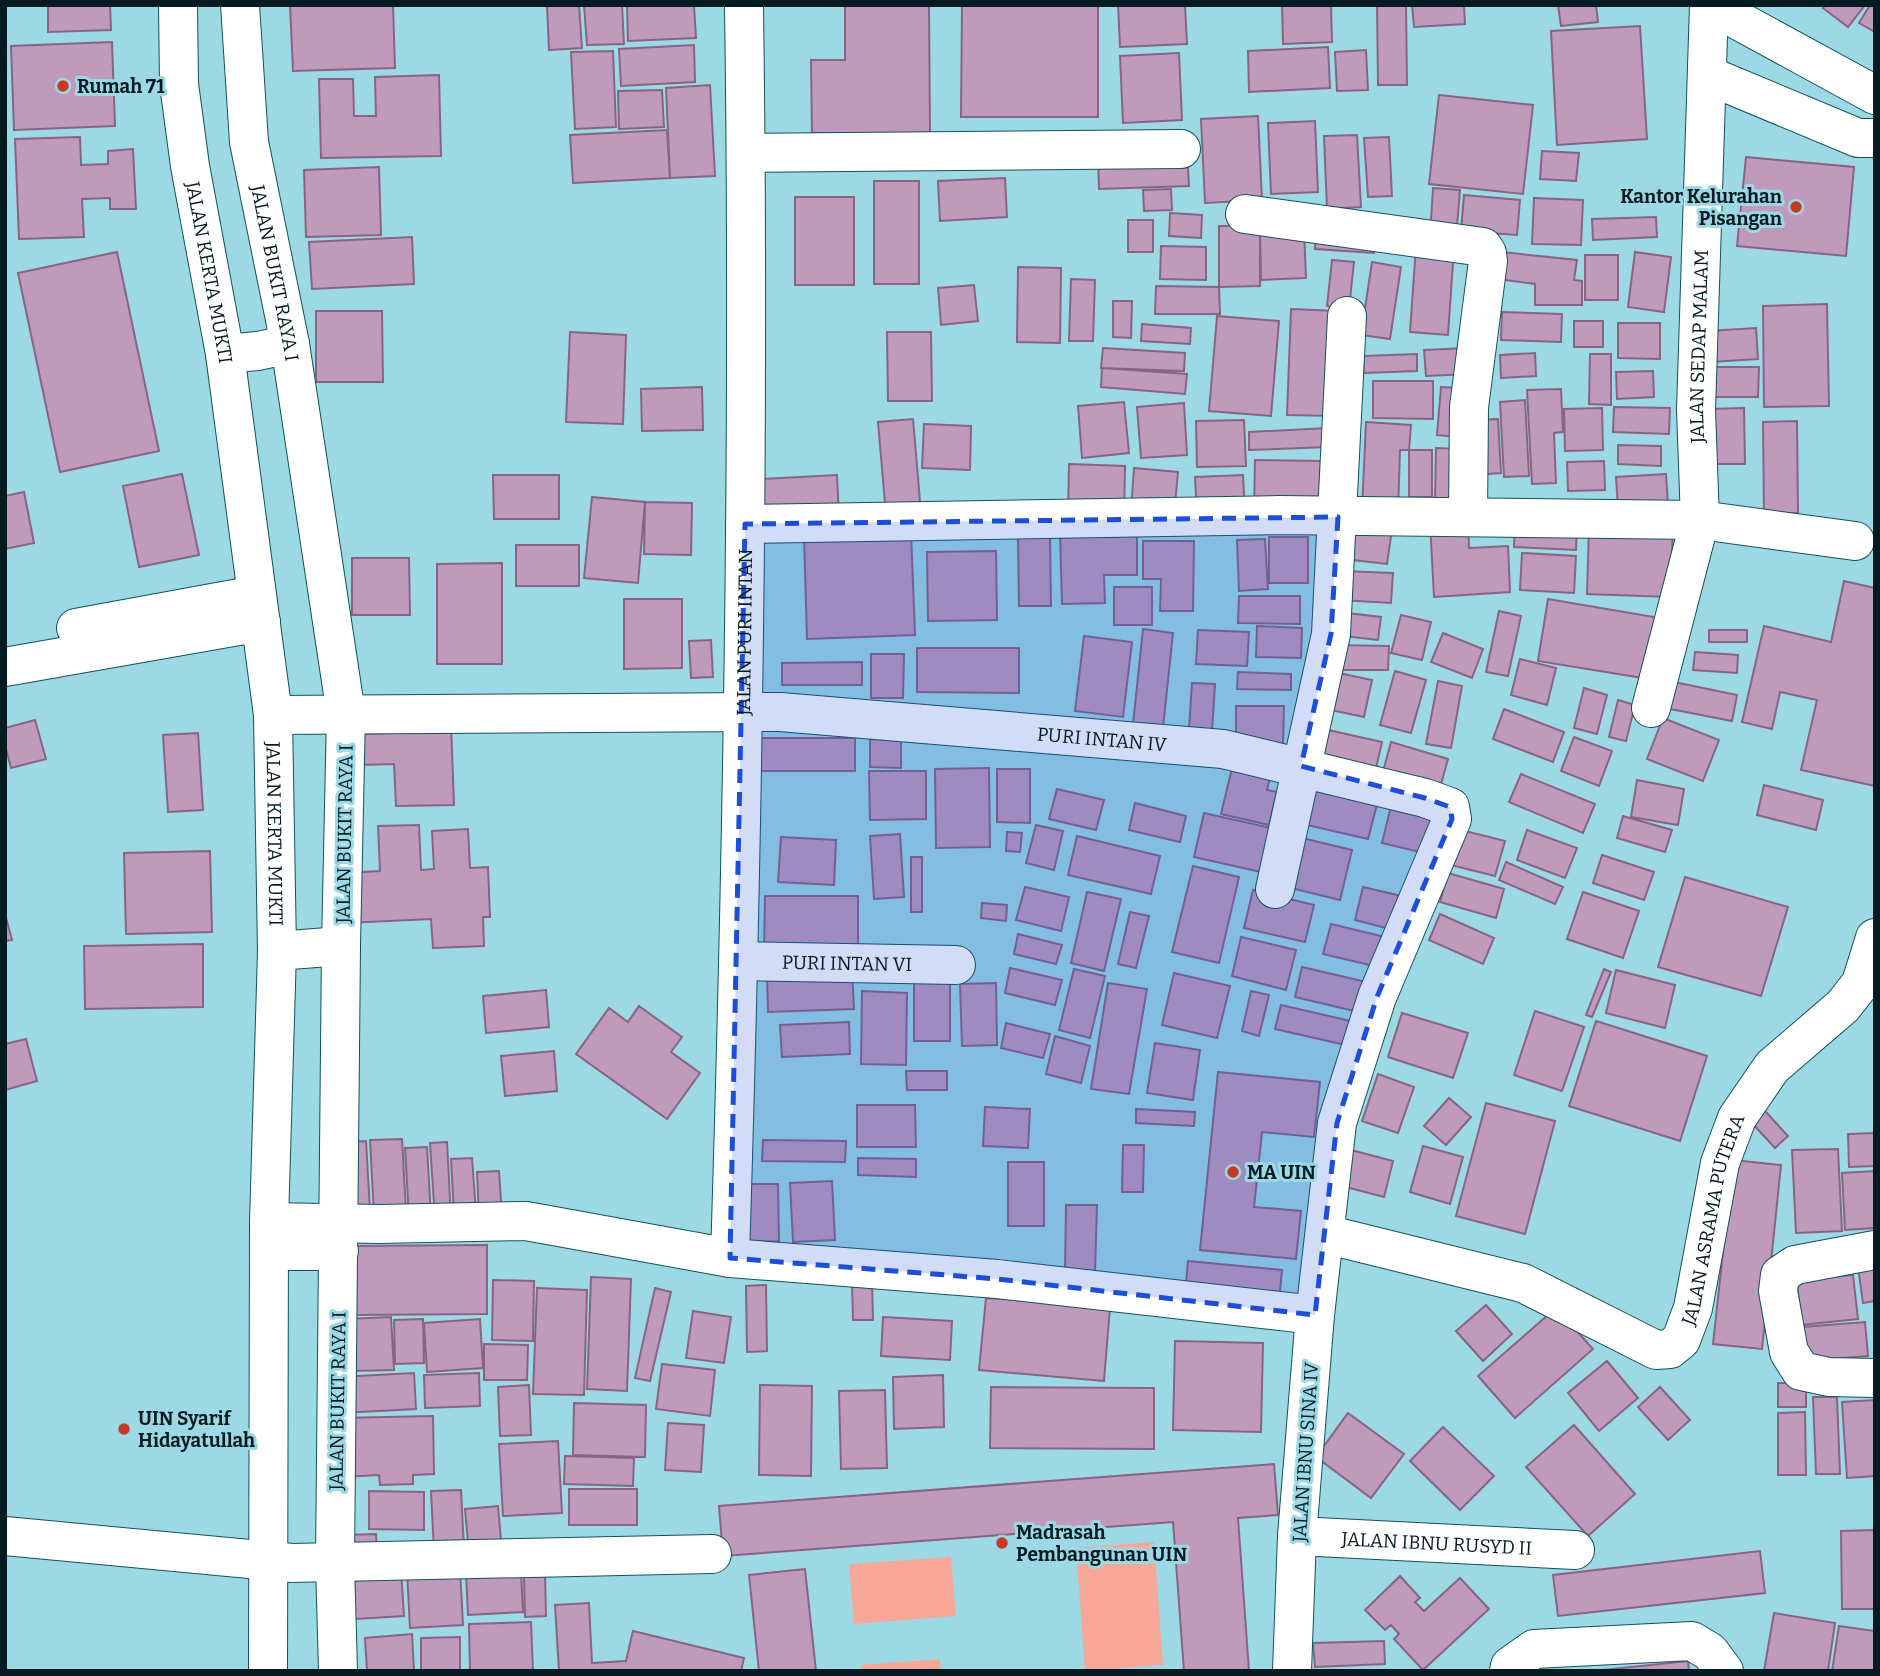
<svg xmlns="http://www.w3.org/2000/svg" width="1880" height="1676" font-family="Bitter,serif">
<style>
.green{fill:#f7a798}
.building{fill:#c09abb;stroke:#876482;stroke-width:2}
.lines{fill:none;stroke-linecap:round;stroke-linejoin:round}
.minor-casing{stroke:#12515c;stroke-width:40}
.minor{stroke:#fff;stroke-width:38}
.marked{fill:#1d4ed8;fill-opacity:0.2;stroke:#1d4ed8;stroke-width:5;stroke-dasharray:14 9;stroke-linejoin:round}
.poi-dot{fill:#c53925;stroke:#9dd9e5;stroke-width:2.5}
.labels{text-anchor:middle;stroke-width:6;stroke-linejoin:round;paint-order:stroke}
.poi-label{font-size:19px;font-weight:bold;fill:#041c21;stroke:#9dd9e5;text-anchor:start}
.street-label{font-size:19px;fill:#041c21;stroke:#9dd9e5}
</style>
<rect width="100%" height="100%" fill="#9dd9e5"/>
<path class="green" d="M1154 1542 1163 1665 1085 1671 1076 1548Z
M951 1557 956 1616 854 1624 849 1564Z
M940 1659 941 1671H862V1665Z"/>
<path class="building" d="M48 5H110L111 30 48 32Z
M290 5H393L395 68 293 71Z
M547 5H579L582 48 549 50Z
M584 5H622L624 44 587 45Z
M627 5H694L696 38 628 41Z
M845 5H929L930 136 812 133 811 60H845Z
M962 5H1098V117H961Z
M1118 5H1185L1187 44 1120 47Z
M1282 5H1331L1332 42 1283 44Z
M1377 5H1406L1407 85H1378Z
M1412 5H1464L1465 24 1414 27Z
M1558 5H1596L1598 22 1561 26Z
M1825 5H1865L1848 27 1823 8Z
M1870 5H1875V32L1859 23Z
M1640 26 1647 139 1557 145 1551 31Z
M112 42 115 126 14 130 11 46Z
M694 45 695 82 621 86 619 49Z
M1328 47 1330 88 1249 92 1248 51Z
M1366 50 1368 90 1337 91 1335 52Z
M613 51 616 127 575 129 571 52Z
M1179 53 1182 120 1123 123 1120 56Z
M439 75 441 156 321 158 319 79H353L354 116H376L375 77Z
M710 85 715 176 670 178 666 88Z
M662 90 664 127 619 129 618 91Z
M1439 95 1533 105 1523 194 1429 184Z
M1258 116 1262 200 1205 203 1201 119Z
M1315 121 1318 192 1271 194 1268 123Z
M667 130 670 178 573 183 570 135Z
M1357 135 1361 207 1327 209 1324 136Z
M80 137 81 165 108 164V151L133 149 136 209H110V198L82 199 84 237 19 239 15 139Z
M1389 137 1392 196 1368 197 1364 138Z
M1542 151 1579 153 1576 181 1540 179Z
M1187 153 1189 186 1099 189 1098 157Z
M1746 157 1854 167 1846 256 1737 246Z
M379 167 381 235 306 237 304 170Z
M1005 178 1007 217 940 221 938 181Z
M874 181H919V284H874Z
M1433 188 1460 190 1456 238 1430 235Z
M1171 189 1172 210 1144 211 1143 190Z
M1464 195 1520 200 1517 235 1461 231Z
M795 197H854V285H795Z
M1534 198 1583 200 1581 245 1532 244Z
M1170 213 1202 215 1201 238 1169 236Z
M1656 217 1657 237 1593 240 1592 219Z
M1128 220H1153V252H1128Z
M1219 226H1260V286L1219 287Z
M1304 228 1306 278 1261 280 1260 230Z
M1316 231 1374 234V253L1315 249Z
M412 237 414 284 312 289 309 242Z
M1161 246 1206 247V280L1160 279Z
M1416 246 1454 248 1448 335 1410 332Z
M1492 251 1577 260 1574 280 1582 281V305H1535V284L1489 278Z
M117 252 159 451 60 472 18 273Z
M1635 252 1671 257 1664 312 1628 307Z
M1585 255H1618V300H1585Z
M1332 260 1354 262 1349 309 1327 306Z
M1372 262 1401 267 1390 339 1361 335Z
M1018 267 1061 268 1060 343 1017 342Z
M1071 279 1095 280 1093 341H1069Z
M974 285 978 321 941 325 938 288Z
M1156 286 1219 287 1220 314H1155Z
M1113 301H1132L1131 338 1113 337Z
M1827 304 1829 406 1764 407 1763 306Z
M1291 309 1337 311 1334 416 1287 415Z
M316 311H382L383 382H316Z
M1502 312 1562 314 1561 342 1501 340Z
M1217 316 1279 321 1271 416 1209 411Z
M1574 321H1603V347H1574Z
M1618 323H1660V359L1618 358Z
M1142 324 1191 328 1190 344 1141 341Z
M1756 328 1758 359 1711 362 1709 331Z
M570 332 626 335 623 424 566 422Z
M887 332H931L932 401H888Z
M1103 348 1185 353 1184 371 1101 368Z
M1468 348 1469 374 1426 376 1424 350Z
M1535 353 1536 376 1501 378 1500 355Z
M1417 354V371L1364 373 1363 356Z
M1590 354H1611V405L1589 404Z
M1706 367H1759L1758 397H1706Z
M1102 368 1187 374 1185 394 1101 387Z
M1653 371 1654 397 1617 399 1616 372Z
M1373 381H1433V419L1373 418Z
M702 387 703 430 642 431 641 389Z
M1441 387 1462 388 1458 437 1437 435Z
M1561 389 1563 432 1554 433 1556 483 1532 484 1527 390Z
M1525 400 1529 476 1504 477 1500 402Z
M1124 402 1129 453 1082 458 1078 406Z
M1184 403 1187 455 1141 458 1137 407Z
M1614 407 1670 408 1669 434 1613 432Z
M1602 408 1603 450 1565 451 1564 409Z
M1744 408 1745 464H1707V409Z
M913 419 921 513 886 515 878 422Z
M1498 419 1501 473 1475 475 1472 420Z
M1244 420 1246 466 1197 467 1196 421Z
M1797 421 1798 513H1764L1763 422Z
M1366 422 1411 425 1409 450H1400L1398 512 1362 510Z
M924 424 971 426 970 470 922 468Z
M1327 428 1328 447 1249 450V432Z
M1618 445 1661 446V466L1618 464Z
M1436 448 1460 449 1459 499H1435Z
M1409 450H1432V497H1409Z
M1255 460 1321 461 1320 513 1254 512Z
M1604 461 1605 490 1568 491 1567 462Z
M1069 464 1125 466 1124 515 1068 513Z
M1134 468 1178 472 1174 515 1131 512Z
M182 474 199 555 139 567 123 486Z
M1666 474 1668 505 1618 508 1616 477Z
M493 475H559V519H494Z
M837 475 839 518 762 522 760 479Z
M1243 475 1245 511 1197 513 1195 477Z
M24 492 34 543 5 549V496Z
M592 497 645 502 638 583 584 578Z
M645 502 692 503 691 555 644 554Z
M1468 520 1469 548 1508 546 1510 592 1434 597 1430 522Z
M1515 523 1577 525 1576 550 1514 547Z
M1348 524 1392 529 1387 564 1344 559Z
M1589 527 1673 530 1670 597 1587 594Z
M911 532 915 635 807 639 804 536Z
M1060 533 1137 536V575H1104L1105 603 1062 604Z
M1018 536H1050L1051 606H1019Z
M1269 537H1308V583H1269Z
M1265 539 1268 589 1239 591 1237 540Z
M1143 541H1194L1193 611H1160L1161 579H1143Z
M516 545H579V586H516Z
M996 551 997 620 928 621 927 552Z
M1522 553 1576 556 1574 593 1520 590Z
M352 558H409L410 615H352Z
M502 563V664H437V564Z
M1341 571 1393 573 1391 603 1340 600Z
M1844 581 1875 588V786L1801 770 1817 700 1780 692 1772 729 1742 722 1764 626 1831 642Z
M1114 587H1152V625H1114Z
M1239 596H1300V624L1238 623Z
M624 599H682V668L624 669Z
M1548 599 1660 618 1649 679 1538 661Z
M1499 611 1521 616 1508 676 1486 672Z
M1338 612 1381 617 1378 640 1335 635Z
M1401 615 1431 622 1422 660 1391 653Z
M1257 626 1302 628 1301 658 1256 657Z
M1143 629 1173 633 1162 737 1132 734Z
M1198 630 1249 632 1247 666 1196 664Z
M1709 630H1747V642H1709Z
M1443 633 1483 649 1472 678 1431 662Z
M1084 636 1132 642 1123 717 1075 711Z
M711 640 713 677 691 678 689 641Z
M1333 645 1389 646 1388 670H1334Z
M917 648H1019V693L917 692Z
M1695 652 1738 655 1737 673 1693 670Z
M871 654H904L903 698H871Z
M1520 659 1556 668 1547 705 1511 695Z
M862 662V685H782V663Z
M1395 671 1426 680 1411 733 1380 725Z
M1238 672 1291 674V690L1237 689Z
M1339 673 1372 680 1364 717 1331 710Z
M1438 681 1462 686 1451 748 1426 744Z
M1674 682 1737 695 1732 721 1670 709Z
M1192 683 1215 684 1212 731 1189 729Z
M1584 688 1607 695 1597 734 1574 728Z
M1618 700 1635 705 1626 741 1609 737Z
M1236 706H1284L1283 746H1236Z
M1504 709 1564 732 1553 762 1493 739Z
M1663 718 1719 740 1703 781 1647 759Z
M35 720 46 759 11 768 5 745V728Z
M451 724 454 805 396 806 394 764 361 765 360 734 393 733Z
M1315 727 1382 742 1374 777 1308 763Z
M198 733 203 810 168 812 163 735Z
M1574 737 1612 751 1599 786 1561 771Z
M758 738H855V771H758Z
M870 739 901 740V768L870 767Z
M1391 742 1448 759 1438 795 1381 779Z
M1234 760 1272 769 1267 790 1277 792 1269 825 1221 814Z
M989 768 990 847 936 848 935 769Z
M997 769H1030V823L997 822Z
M869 771H926V819L870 820Z
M1315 774 1381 789 1368 839 1303 824Z
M1521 774 1595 804 1583 833 1509 802Z
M1637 780 1684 789 1678 825 1631 817Z
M1764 785 1823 800 1816 830 1757 815Z
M1057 789 1104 800 1096 830 1049 819Z
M1392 802 1443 813 1433 855 1382 843Z
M1135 803 1186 816 1180 842 1129 830Z
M1204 813 1271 828 1261 872 1194 857Z
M1623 816 1672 830 1665 852 1617 838Z
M419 825 421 870 434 869 432 831 468 829 470 868 488 867 490 917H483L484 946 433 948 431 919 347 923 345 873 380 871 378 826Z
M1036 825 1063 831 1054 870 1026 863Z
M1449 827 1505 841 1495 876 1439 862Z
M1527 830 1577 848 1565 878 1517 860Z
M1007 832 1022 833 1020 852 1006 851Z
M900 834 904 897 874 899 870 836Z
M1077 836 1160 856 1151 894 1068 875Z
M781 837 836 840 834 885 778 882Z
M1298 837 1352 850 1340 900 1287 887Z
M210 851 212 932 126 934 124 853Z
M1602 855 1654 872 1644 900 1593 883Z
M911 857H922V912H911Z
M1506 862 1563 887 1555 904 1499 880Z
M1193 866 1239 877 1219 963 1172 952Z
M1448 873 1504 889 1496 918 1440 902Z
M1685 877 1788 907 1761 996 1658 967Z
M1025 887 1069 897 1061 931 1016 920Z
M1363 887 1410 898 1402 932 1355 920Z
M1253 890 1314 905 1305 942 1244 928Z
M1087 892 1121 899 1104 971 1071 963Z
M1583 892 1639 911 1623 958 1567 939Z
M765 896H858V950H764Z
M982 903 1007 905 1006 921 981 918Z
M1130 912 1149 916 1136 968 1118 964Z
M5 914 12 940 5 941Z
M1440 914 1494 938 1483 964 1429 940Z
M1331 924 1385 937 1378 967 1323 954Z
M1018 934 1062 945 1056 964 1014 954Z
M1241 937 1296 950 1286 990 1232 976Z
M203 944V1007L85 1009 84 946Z
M1302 967 1375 984 1367 1014 1295 997Z
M914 968H950V1041H914Z
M1010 968 1062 980 1055 1005 1005 993Z
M1074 969 1105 976 1090 1038 1059 1030Z
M1604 969 1611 972 1592 1017 1586 1015Z
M852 970 854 1009 768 1012 767 974Z
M1616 970 1675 985 1665 1028 1606 1013Z
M1174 973 1230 986 1217 1038 1162 1025Z
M996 983 997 1045 962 1046 960 984Z
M1108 983 1147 989 1129 1094 1091 1089Z
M546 990 549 1027 486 1033 483 996Z
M862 991 907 993 906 1065 861 1064Z
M1251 991 1269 995 1259 1036 1242 1031Z
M1281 1005 1355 1022 1350 1046 1275 1029Z
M639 1006 682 1037 671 1052 700 1073 667 1119 576 1054 609 1008 628 1022Z
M1535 1011 1584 1027 1562 1091 1514 1075Z
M1402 1013 1468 1033 1453 1078 1388 1057Z
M1596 1021 1707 1056 1680 1141 1569 1106Z
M849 1022 850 1054 782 1057 780 1025Z
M1006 1023 1050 1034 1043 1058 1001 1048Z
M1055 1036 1090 1046 1081 1083 1046 1074Z
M26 1039 37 1081 5 1090V1044Z
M1155 1043 1200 1050 1193 1100 1147 1093Z
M554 1051 557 1091 505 1096 501 1056Z
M906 1071H947V1090H907Z
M1218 1072 1320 1082 1314 1137 1262 1132 1254 1207 1301 1211 1296 1259 1200 1250Z
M1378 1074 1414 1087 1398 1133 1362 1121Z
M1449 1098 1471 1117 1446 1145 1424 1126Z
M1486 1103 1555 1121 1525 1234 1456 1216Z
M857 1105H915L916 1147H857Z
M985 1107 1030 1109 1028 1148 983 1146Z
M1136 1109 1195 1112 1194 1126 1136 1123Z
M1764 1110 1788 1136 1775 1148 1751 1122Z
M1875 1133V1166L1849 1167 1848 1134Z
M402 1139 406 1212 374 1214 370 1140Z
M763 1140 846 1141 845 1162 762 1161Z
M366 1141 370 1210 347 1212 343 1142Z
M447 1142 451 1218 435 1219 430 1143Z
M1123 1145H1144L1143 1192H1122Z
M1423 1146 1463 1157 1450 1204 1410 1192Z
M427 1147 431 1216 409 1217 405 1148Z
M1838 1149 1842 1231 1796 1233 1792 1150Z
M1351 1150 1393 1161 1384 1197 1342 1186Z
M472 1158 476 1212 454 1213 451 1159Z
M858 1158 916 1159V1177L858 1175Z
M1733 1160 1781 1165 1762 1349 1713 1344Z
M1008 1162H1044V1226H1008Z
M499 1171 502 1216 479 1217 477 1172Z
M1875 1171V1228L1845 1230 1842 1173Z
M832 1181 835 1240 793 1242 790 1183Z
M746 1184H778L779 1241 747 1242Z
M1066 1205H1097L1095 1272H1065Z
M487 1245V1314L350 1315V1246Z
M1875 1257V1301L1863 1303 1857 1260Z
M1188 1261 1282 1270 1280 1292 1186 1284Z
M1853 1275 1858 1319 1801 1325 1797 1280Z
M591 1277 631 1279 627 1391 587 1389Z
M493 1280 534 1281 533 1341 492 1340Z
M872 1281 873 1320H853L852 1283Z
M766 1285 767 1351 747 1352 746 1286Z
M537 1288 587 1290 584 1395 533 1394Z
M655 1288 671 1292 650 1381 635 1378Z
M986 1298 1110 1307 1104 1381 979 1370Z
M1486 1305 1512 1334 1483 1361 1456 1331Z
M1556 1308 1593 1349 1515 1418 1478 1376Z
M693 1311 731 1317 724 1363 686 1358Z
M391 1317 394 1370 349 1371 347 1319Z
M883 1317 952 1321 950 1360 881 1356Z
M423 1319 424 1363 395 1364 394 1320Z
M480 1319 483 1368 427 1372 424 1323Z
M1865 1322 1868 1356 1805 1361 1802 1327Z
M1175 1341 1263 1343 1261 1432 1173 1430Z
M484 1344 528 1345 527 1380H484Z
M1607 1361 1638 1398 1599 1431 1568 1393Z
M662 1364 715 1370 710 1416 656 1409Z
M414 1373 416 1409 341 1413 339 1377Z
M479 1373 480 1406 425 1408 424 1375Z
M943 1375 944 1427 894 1429 893 1377Z
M1778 1383H1806V1407H1778Z
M529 1385 531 1435 500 1436 498 1387Z
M760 1385 812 1386 811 1476 759 1475Z
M991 1387 1154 1388V1449L990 1448Z
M1660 1387 1690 1420 1668 1440 1638 1407Z
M885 1390 887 1468 841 1469 839 1391Z
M1813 1397H1837L1840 1474H1816Z
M1875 1400V1476L1847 1478 1842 1402Z
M574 1403 646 1405 645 1457 573 1455Z
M1805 1412 1806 1475H1778V1413Z
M1348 1413 1404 1454 1371 1498 1316 1457Z
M433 1416 434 1474 413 1475V1484L380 1485 379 1475 341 1477 339 1418Z
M668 1423 704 1425 701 1472 665 1470Z
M1574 1425 1635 1494 1588 1536 1526 1467Z
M1443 1427 1494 1476 1460 1510 1410 1461Z
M558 1441 562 1513 503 1516 499 1444Z
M565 1456 634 1458 633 1486 564 1484Z
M1274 1464 1278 1515 1238 1518 1249 1671H1184L1173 1522 723 1556 719 1506Z
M569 1489H637V1525H569Z
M461 1490 464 1549 434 1551 431 1491Z
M369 1491 424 1492V1530L369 1529Z
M498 1506 502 1552 469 1554 465 1509Z
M1875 1530V1609H1842L1841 1531Z
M376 1534 377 1554 344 1555V1535Z
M1760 1551 1765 1593 1558 1616 1553 1575Z
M401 1568 404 1616 339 1620 336 1573Z
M460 1568 463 1625 410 1628 407 1571Z
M805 1569 816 1671H759L749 1575Z
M521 1571 523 1612 468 1615 466 1573Z
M545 1574 546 1616 525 1617 524 1575Z
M1400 1576 1420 1598 1415 1602 1424 1611 1460 1578 1489 1609 1423 1670 1394 1639 1399 1634 1391 1625 1385 1630 1365 1610Z
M589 1603 592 1663 626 1661 633 1631 744 1658 741 1671H559L555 1605Z
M1774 1613 1835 1623 1828 1671H1764Z
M531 1622 533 1671H470L469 1624Z
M1839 1626 1875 1631V1671H1832Z
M412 1634 414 1671H367L365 1638Z
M460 1637V1671H421V1638Z
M1384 1641 1385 1664 1315 1667 1313 1643Z
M1688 1661 1689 1671H1593Z"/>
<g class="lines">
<g class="minor-casing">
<g id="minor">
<path id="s1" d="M178 5 179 84 190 166 225 354 273 715 277 951 269 1222 268 1671"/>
<path id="s2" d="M240 5 249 142 290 344 346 714 341 946 335 1563 338 1671"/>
<path d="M1710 5 1875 95"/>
<path d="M1707 75 1858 138H1875"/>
<path d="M746 153 1181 149"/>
<path d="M1245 214 1483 247 1487 253 1488 261 1469 407 1468 517"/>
<path d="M225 354 258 351 290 344"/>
<path d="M745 524 1280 515 1700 520 1855 541"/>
<path d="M76 628 256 595"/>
<path d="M5 667 261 622"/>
<path id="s3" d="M1651 708 1700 520 1696 410 1709 5"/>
<path id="s4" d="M273 715 780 712 1223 749 1425 798 1450 807 1452 819 1377 997 1337 1123 1315 1315 1297 1536 1292 1671"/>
<path d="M1275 889 1331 634 1347 316"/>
<path d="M277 951 341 946"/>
<path id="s5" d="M739 961 956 965"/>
<path d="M269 1222 379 1224 526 1221 730 1258 997 1279 1315 1315"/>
<path id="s6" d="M1325 1234 1523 1283 1656 1350 1670 1349 1681 1340 1693 1308 1720 1163 1737 1118 1772 1067 1843 1006 1861 983 1875 938"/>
<path d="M1875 1250 1795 1265 1780 1275 1778 1291 1789 1352 1801 1371 1829 1377 1875 1378"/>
<path d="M269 1251H339"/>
<path id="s7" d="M730 1258C743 841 750 423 744 5"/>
<path d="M5 1536 292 1563 712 1554"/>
<path id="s8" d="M1297 1536 1575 1550"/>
<path d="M1509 1671 1510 1666 1534 1649 1692 1641 1710 1652 1724 1671"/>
</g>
</g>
<use href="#minor" class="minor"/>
</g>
<path class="marked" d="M1338 517 1331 634 1301 766 1425 798 1450 807 1452 819 1377 997 1337 1123 1315 1315 997 1279 730 1258 745 524Z"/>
<g class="poi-dot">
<circle cx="63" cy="86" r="7"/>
<circle cx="1796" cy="207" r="7"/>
<circle cx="1233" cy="1172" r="7"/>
<circle cx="124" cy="1429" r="7"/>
<circle cx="1002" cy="1543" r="7"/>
</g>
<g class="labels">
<g class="poi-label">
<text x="77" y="93">Rumah 71</text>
<text x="1782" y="203" text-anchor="end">Kantor Kelurahan<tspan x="1782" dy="22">Pisangan</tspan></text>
<text x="1247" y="1179">MA UIN</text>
<text x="138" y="1425">UIN Syarif<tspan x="138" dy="22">Hidayatullah</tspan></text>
<text x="1016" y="1539">Madrasah<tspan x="1016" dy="22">Pembangunan UIN</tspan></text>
</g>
<g class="street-label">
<text dy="7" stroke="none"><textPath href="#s1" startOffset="270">JALAN KERTA MUKTI</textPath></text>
<text dy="7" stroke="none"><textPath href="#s2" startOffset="271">JALAN BUKIT RAYA I</textPath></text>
<text dy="7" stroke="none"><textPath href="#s3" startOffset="368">JALAN SEDAP MALAM</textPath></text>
<text dy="7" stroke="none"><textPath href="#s7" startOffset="626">JALAN PURI INTAN</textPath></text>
<text dy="7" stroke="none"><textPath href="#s4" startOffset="830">PURI INTAN IV</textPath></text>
<text dy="7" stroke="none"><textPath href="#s1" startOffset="836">JALAN KERTA MUKTI</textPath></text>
<text transform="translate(344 834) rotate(-89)" y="7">JALAN BUKIT RAYA I</text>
<text dy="7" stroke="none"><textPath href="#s5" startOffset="108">PURI INTAN VI</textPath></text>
<text dy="7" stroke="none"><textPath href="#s6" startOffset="506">JALAN ASRAMA PUTERA</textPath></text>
<text transform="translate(337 1401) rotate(-89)" y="7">JALAN BUKIT RAYA I</text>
<text transform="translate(1305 1452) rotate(-86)" y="7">JALAN IBNU SINA IV</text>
<text dy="7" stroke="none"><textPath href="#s8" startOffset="140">JALAN IBNU RUSYD II</textPath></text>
</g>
</g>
<rect width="1880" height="1676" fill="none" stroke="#041c21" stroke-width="14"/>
</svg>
